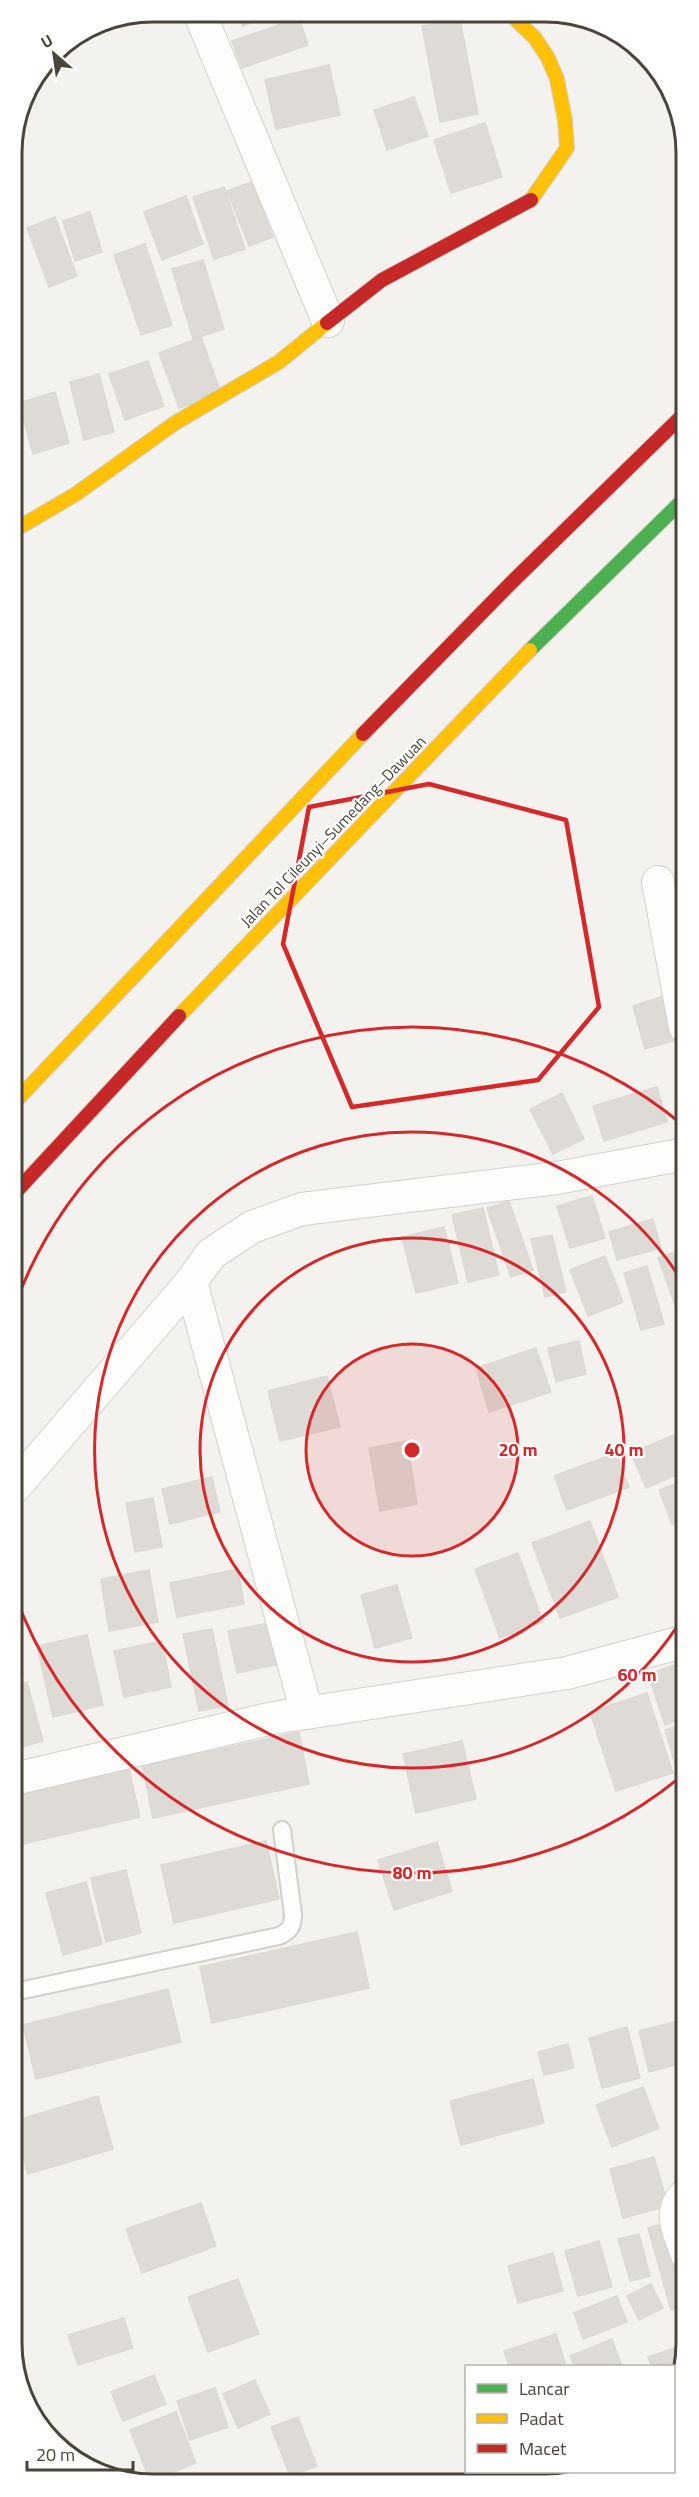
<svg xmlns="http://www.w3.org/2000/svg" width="699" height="2497" font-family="'Titillium Web',sans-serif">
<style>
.building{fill:#dedbd6;stroke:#dcd9d4;stroke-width:1.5}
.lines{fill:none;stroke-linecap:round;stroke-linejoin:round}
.lane-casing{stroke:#d2d0cb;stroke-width:20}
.street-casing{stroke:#d2d0cb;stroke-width:34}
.fast-casing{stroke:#d3cfc5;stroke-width:16}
.slow-casing{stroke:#d3cfc5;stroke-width:16}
.jam-casing{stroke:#d3cfc5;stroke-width:16}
.lane{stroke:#fdfdfc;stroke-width:16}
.street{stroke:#fdfdfc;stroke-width:32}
.fast{stroke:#4caf50;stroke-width:14}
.slow{stroke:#ffc107;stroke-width:14}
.jam{stroke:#c62828;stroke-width:14}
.marked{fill:none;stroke:#d62828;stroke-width:4.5;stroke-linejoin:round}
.ring{fill:none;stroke:#d62828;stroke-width:3}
.labels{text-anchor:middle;stroke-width:4.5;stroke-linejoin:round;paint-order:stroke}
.street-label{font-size:16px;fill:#4b4439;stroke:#fff}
.rim{fill:none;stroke:#4b4439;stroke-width:3}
.centre{fill:#d62828;stroke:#fff;stroke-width:3}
.ring-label{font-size:18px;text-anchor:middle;font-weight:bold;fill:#d62828;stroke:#fff;stroke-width:4.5;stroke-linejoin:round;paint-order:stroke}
</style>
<rect width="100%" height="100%" fill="#f4f2ee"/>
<path class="building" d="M237 13H273L243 26Z
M299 18 308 45 242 68 232 41Z
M460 19 478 114 440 122 422 26Z
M329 65 340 115 276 129 265 80Z
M414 97 428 136 387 150 374 110Z
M485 123 502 177 451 193 434 140Z
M252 182 273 237 249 246 227 191Z
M224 187 245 249 214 259 193 197Z
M186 196 203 244 162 260 144 212Z
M90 212 102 252 75 261 63 221Z
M55 217 77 276 49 287 27 228Z
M145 244 172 325 141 335 114 255Z
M203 260 224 329 193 339 172 269Z
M201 337 221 393 179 408 159 353Z
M148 361 164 406 125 420 109 374Z
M99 374 114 432 84 440 70 382Z
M55 392 69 443 33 454 19 403Z
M667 995 679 1039 645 1049 633 1006Z
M657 1087 667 1122 604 1141 593 1106Z
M562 1093 584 1139 553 1154 530 1109Z
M592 1196 605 1238 570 1248 557 1206Z
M509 1201 533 1270 511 1277 487 1208Z
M483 1208 499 1275 468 1282 452 1215Z
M653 1219 661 1248 617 1260 609 1232Z
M444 1227 458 1283 416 1293 402 1237Z
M552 1235 566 1292 545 1297 531 1239Z
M686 1248V1311L678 1313 658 1258Z
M605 1256 623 1302 588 1316 570 1270Z
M647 1266 664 1324 641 1330 624 1273Z
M579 1341 586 1374 556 1382 548 1348Z
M536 1348 551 1392 489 1412 476 1368Z
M327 1376 340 1427 280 1441 268 1391Z
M686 1430V1471L646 1488 631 1453Z
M407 1441 417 1504 380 1511 369 1448Z
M616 1453 629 1487 567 1510 554 1476Z
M212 1477 220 1512 170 1524 162 1489Z
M686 1480V1519L672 1524 659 1490Z
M153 1498 162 1547 135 1552 126 1503Z
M590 1521 618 1597 560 1618 532 1543Z
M518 1553 543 1622 500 1638 475 1569Z
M238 1569 244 1604 177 1617 170 1583Z
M149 1570 158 1622 109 1631 101 1579Z
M397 1585 412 1638 375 1648 361 1595Z
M269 1623 279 1664 237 1673 228 1631Z
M212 1629 228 1706 199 1711 183 1634Z
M87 1635 103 1705 53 1717 37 1646Z
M162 1641 171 1687 124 1697 114 1651Z
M19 1652 23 1675 14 1677V1653Z
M686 1661V1717L665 1725 648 1674Z
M27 1682 43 1741 14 1749V1686Z
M647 1693 673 1773 616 1791 590 1712Z
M686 1723V1765L676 1768 665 1730Z
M299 1732 309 1784 153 1818 142 1766Z
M462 1741 476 1799 416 1813 403 1754Z
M128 1765 140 1817 14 1846V1792Z
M266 1841 279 1899 174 1923 161 1865Z
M437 1842 452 1891 394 1910 378 1860Z
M126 1870 141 1933 106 1942 91 1878Z
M86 1882 102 1944 63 1955 46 1893Z
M357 1932 369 1988 212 2023 200 1967Z
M168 1989 181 2042 36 2079 23 2025Z
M686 2019V2062L649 2072 639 2031Z
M627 2027 640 2078 602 2088 589 2038Z
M568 2044 574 2068 544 2075 538 2052Z
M533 2079 544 2123 461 2145 450 2101Z
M643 2087 659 2128 612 2147 596 2105Z
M98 2096 113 2149 28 2174 14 2121Z
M654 2157 668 2206 623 2218 610 2169Z
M201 2203 216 2246 142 2273 126 2229Z
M666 2223 687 2292V2306L671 2310 648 2228Z
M639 2234 650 2276 630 2281 618 2239Z
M599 2241 612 2287 578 2296 565 2251Z
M553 2253 563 2291 518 2303 508 2266Z
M238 2279 259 2334 208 2352 188 2297Z
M651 2284 663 2308 639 2320 627 2296Z
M617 2296 627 2322 583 2339 574 2313Z
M124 2318 133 2348 78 2365 68 2335Z
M556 2334 566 2366H509L504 2351Z
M612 2339 622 2366H574L570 2356Z
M687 2344V2353L674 2385V2366H652L648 2357Z
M154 2375 166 2404 123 2421 111 2392Z
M255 2380 270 2414 238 2428 223 2394Z
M215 2388 228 2427 190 2440 177 2401Z
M176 2412 196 2463 150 2481 130 2430Z
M298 2417 317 2466 290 2476 271 2427Z
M536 2472H579L549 2482H540Z"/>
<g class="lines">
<g class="lane-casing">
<path id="lane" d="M14 1992 279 1936C290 1931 293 1926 293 1914L282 1830"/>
</g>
<g class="street-casing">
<path id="street" d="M199 12 328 321
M658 882 685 1027
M191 1282 307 1713
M14 1488 191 1282 211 1254 252 1227 302 1209 557 1178 685 1154
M14 1779 273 1718 567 1673 686 1641
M687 2193C666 2212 679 2231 687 2255"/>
</g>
<g class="fast-casing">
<path id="fast" d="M530 650 685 498"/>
</g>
<g class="slow-casing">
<path id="slow" d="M510 14 535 38 548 58 557 79 565 120 567 148 531 200
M13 531 76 494 175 423 279 362 327 323
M179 1016 530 650
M13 1104 363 734"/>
</g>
<g class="jam-casing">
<path id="jam" d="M327 323 382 280 531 200
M363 734 512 582 685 413
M13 1195 179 1016"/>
</g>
<use href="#lane" class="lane"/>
<use href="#street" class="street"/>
<use href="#fast" class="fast"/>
<use href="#slow" class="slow"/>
<use href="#jam" class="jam"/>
</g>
<path class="marked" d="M429 784 566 820 599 1007 538 1080 352 1107 283 944 309 807Z"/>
<circle cx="412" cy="1450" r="106" fill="#d62828" fill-opacity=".12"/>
<g class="ring">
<circle cx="412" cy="1450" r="106"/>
<circle cx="412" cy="1450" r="212"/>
<path d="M685 1614A318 318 0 1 1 685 1286"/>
<path d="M684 1774A423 423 0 0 1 15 1595M15 1305A423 423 0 0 1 684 1126"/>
</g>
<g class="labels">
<g class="street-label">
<text transform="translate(333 831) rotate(-46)" y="6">Jalan Tol Cileunyi–Sumedang–Dawuan</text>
</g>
</g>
<path d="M0 0H699V2497H0ZM153 22H545A131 131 0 0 1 676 153V2343A131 131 0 0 1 545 2474H153A131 131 0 0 1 22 2343V153A131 131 0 0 1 153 22Z" fill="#fff" fill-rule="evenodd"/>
<path class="rim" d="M153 22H545A131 131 0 0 1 676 153V2343A131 131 0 0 1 545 2474H153A131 131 0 0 1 22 2343V153A131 131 0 0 1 153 22Z"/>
<circle cx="412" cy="1450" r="9" class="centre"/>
<g class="ring-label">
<text x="518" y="1456">20 m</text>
<text x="624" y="1456">40 m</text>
<text x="637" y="1681">60 m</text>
<text x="412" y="1879">80 m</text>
</g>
<rect x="465" y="2365" width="210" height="108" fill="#ffffff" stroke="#b7b4b0" stroke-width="1.5"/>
<rect x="477" y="2384" width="30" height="9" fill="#4caf50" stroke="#b7b4b0" stroke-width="1.5"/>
<text x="519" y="2395" font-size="18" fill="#4b4439">Lancar</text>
<rect x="477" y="2414" width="30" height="9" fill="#ffc107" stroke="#b7b4b0" stroke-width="1.5"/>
<text x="519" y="2425" font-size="18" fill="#4b4439">Padat</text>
<rect x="477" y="2444" width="30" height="9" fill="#c62828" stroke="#b7b4b0" stroke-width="1.5"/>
<text x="519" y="2455" font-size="18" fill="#4b4439">Macet</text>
<g transform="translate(54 54) rotate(331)" stroke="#ffffff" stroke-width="4.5" paint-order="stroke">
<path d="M0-4.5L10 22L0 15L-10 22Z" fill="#4b4439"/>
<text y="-9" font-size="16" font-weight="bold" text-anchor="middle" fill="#4b4439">U</text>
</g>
<path d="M27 2461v9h106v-9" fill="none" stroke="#4b4439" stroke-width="3"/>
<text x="36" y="2461" font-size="18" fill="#4b4439" stroke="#ffffff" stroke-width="4.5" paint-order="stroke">20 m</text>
</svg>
